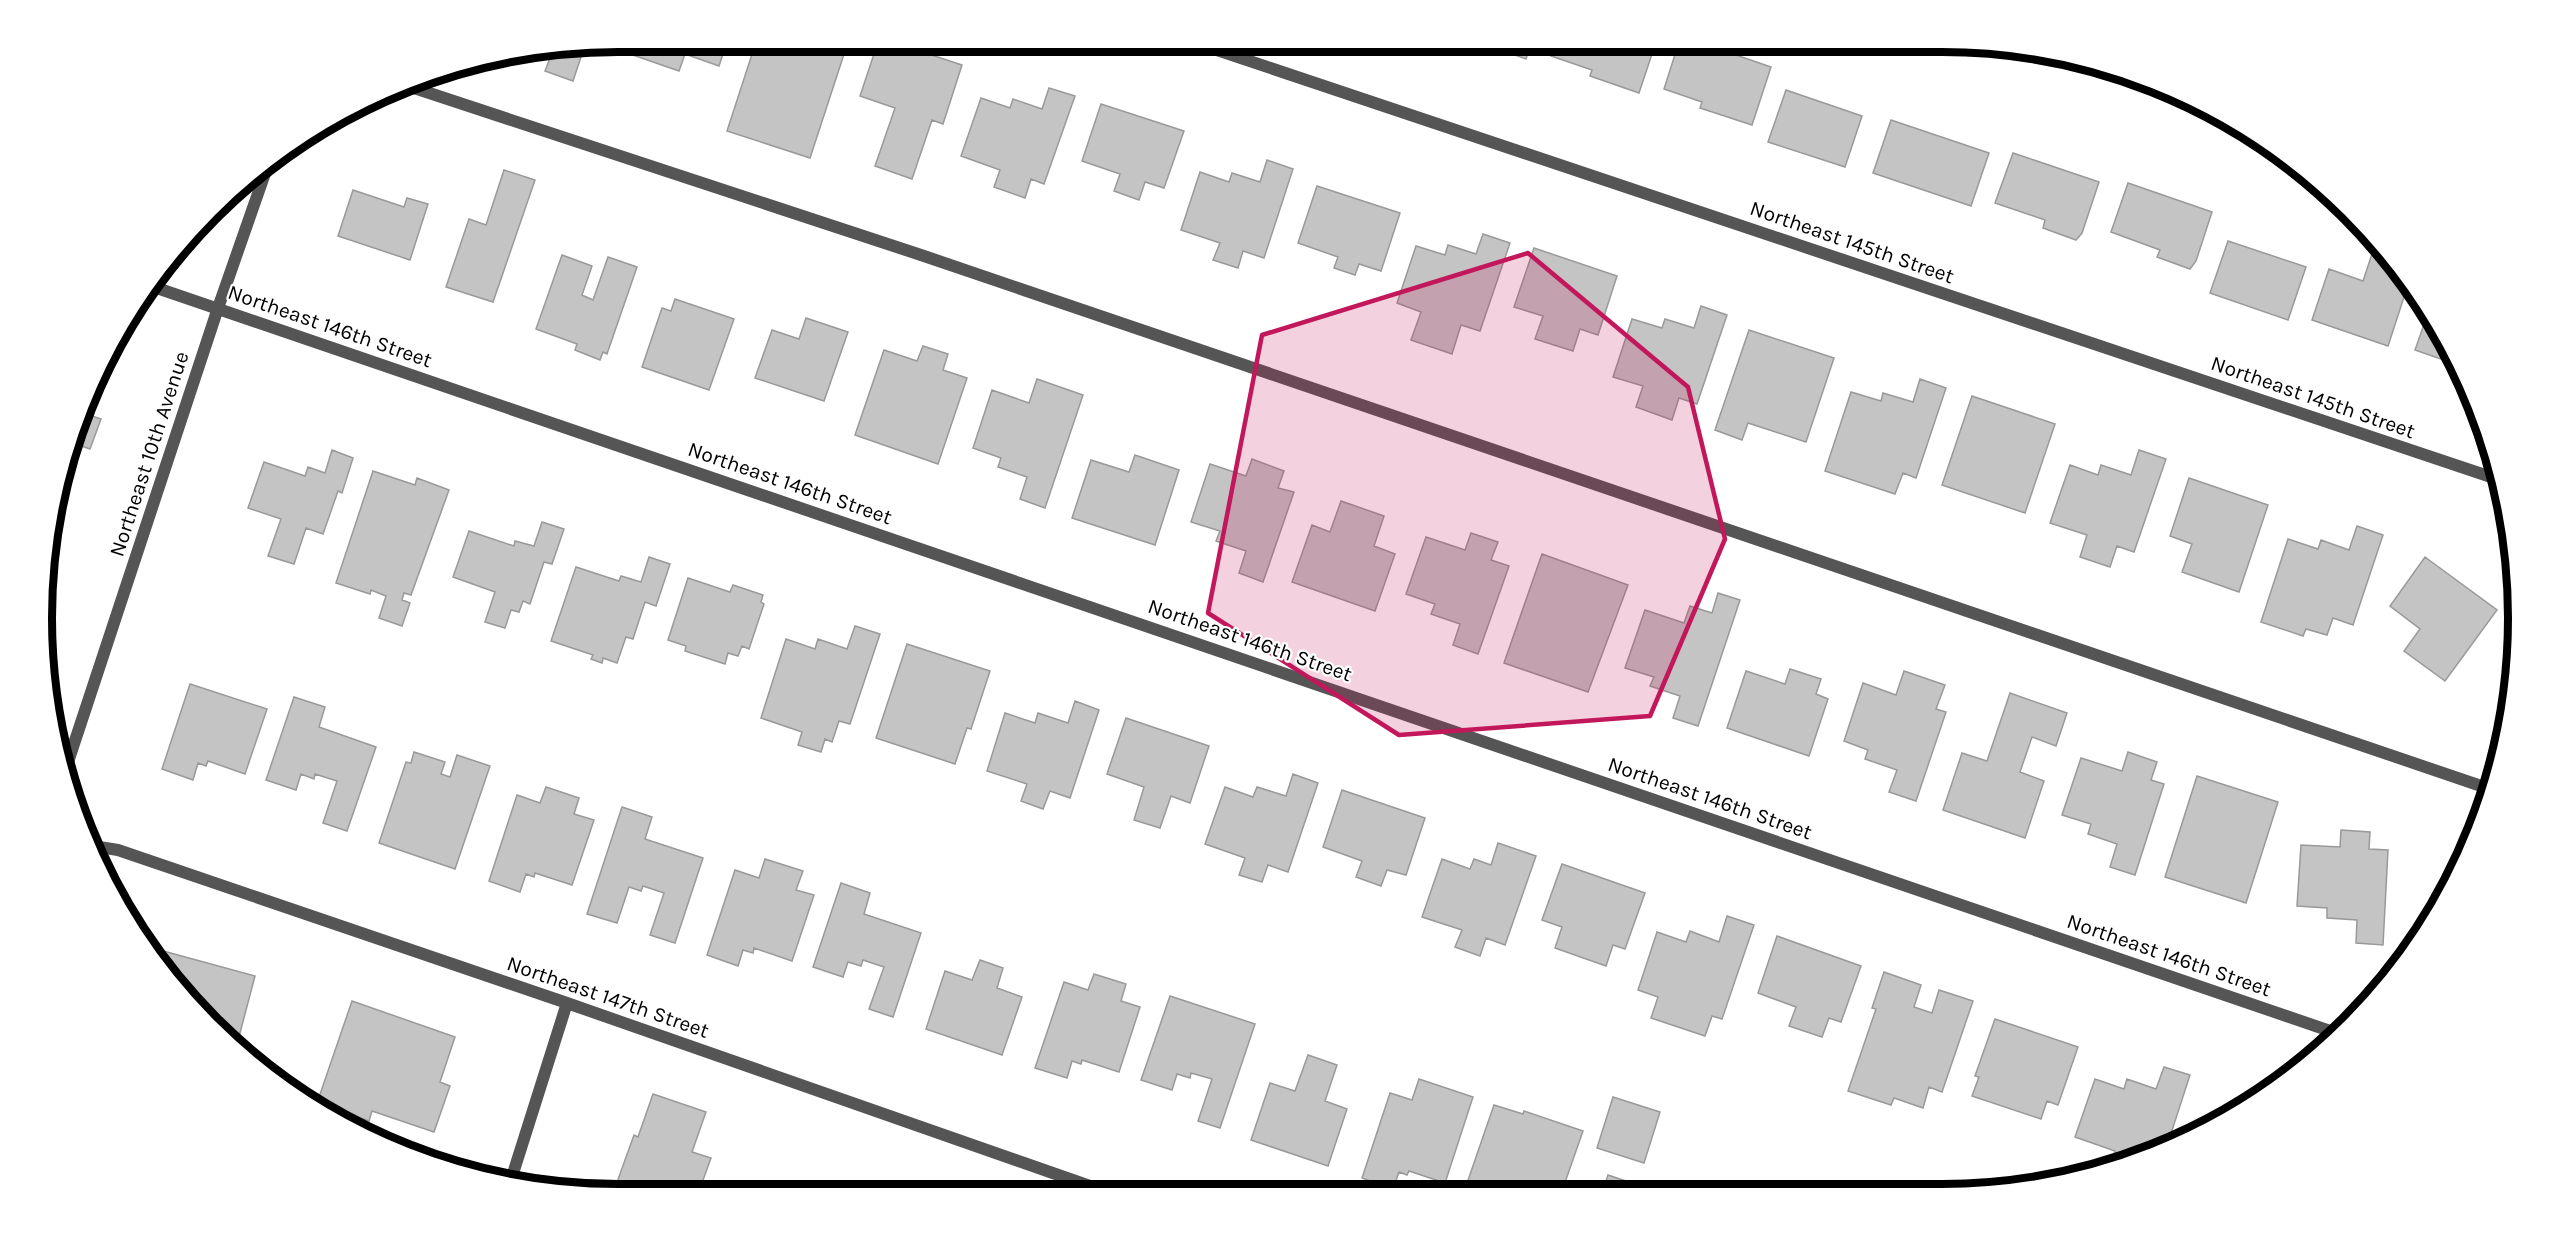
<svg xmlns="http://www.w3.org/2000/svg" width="2561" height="1236" font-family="Karla,sans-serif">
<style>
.building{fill:#c4c4c4;stroke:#999;stroke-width:1.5}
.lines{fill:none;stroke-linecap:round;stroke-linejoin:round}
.service{stroke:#555;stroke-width:12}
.minor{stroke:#555;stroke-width:12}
.tertiary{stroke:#555;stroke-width:12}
.marked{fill:#c2185b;fill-opacity:0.2;stroke:#c2185b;stroke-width:4.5;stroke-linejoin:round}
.labels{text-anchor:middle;stroke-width:4.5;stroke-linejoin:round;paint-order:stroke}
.street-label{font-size:21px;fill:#000;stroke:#fff}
.rim{fill:none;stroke:#000;stroke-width:8}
</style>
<rect width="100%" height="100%" fill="#fff"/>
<path class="building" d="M634 42H727L719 66 685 54 679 71 630 54Z
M756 42H848L810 158 727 131Z
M878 42H892L962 65 943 124 932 120 912 179 875 166 895 108 860 96Z
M1479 42H1531L1526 59Z
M1556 42H1656L1639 93 1590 76 1592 70 1551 56Z
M1679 42H1698L1771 67 1752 125 1700 108 1702 102 1664 89Z
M584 48 573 81 545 71 552 53Z
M1049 88 1075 96 1044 184 1031 179 1025 198 994 187 1000 170 961 156 981 98 1010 108 1013 99 1042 109Z
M1786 90 1862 116 1845 167 1768 142Z
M1101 104 1184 131 1164 188 1145 182 1139 200 1114 191 1120 174 1082 161Z
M1891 120 1989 153 1971 206 1873 173Z
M2013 153 2099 182 2082 233 2076 240 2043 228 2045 220 1995 203Z
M1267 160 1293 169 1264 258 1243 251 1238 268 1213 260 1220 243 1181 230 1200 172 1229 182 1232 173 1260 182Z
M504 170 535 180 493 302 446 287 469 219 486 225Z
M2128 183 2212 212 2196 261 2190 269 2157 257 2160 250 2111 232Z
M1317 186 1400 213 1381 271 1359 264 1355 275 1334 268 1338 257 1298 243Z
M353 190 404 207 407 198 428 204 410 260 338 236Z
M1483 234 1510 243 1480 331 1461 325 1452 354 1411 340 1421 312 1397 303 1416 246 1445 255 1448 245 1476 254Z
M2228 241 2306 267 2288 320 2210 293Z
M2376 242 2412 286 2408 299 2404 297 2388 346 2312 320 2329 269 2363 281Z
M1534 248 1617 276 1598 335 1580 329 1573 351 1535 339 1543 316 1514 307Z
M562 255 592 266 582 295 593 300 608 257 637 267 607 354 603 352 600 360 575 350 577 344 536 329Z
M675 299 734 319 709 390 642 367 662 308 671 311Z
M1701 306 1727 315 1697 404 1679 398 1672 420 1636 407 1643 386 1613 377 1632 319 1662 328 1665 319 1694 328Z
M2429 310 2458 365 2415 350Z
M806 318 848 332 824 401 755 378 772 330 799 339Z
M1749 330 1834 358 1806 442 1748 423 1742 440 1715 430Z
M923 346 948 354 943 370 967 378 938 464 855 435 884 350 917 361Z
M1037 379 1083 395 1045 508 1020 499 1027 477 998 467 1001 458 973 448 992 390 1029 403Z
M1920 379 1946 388 1916 478 1903 473 1895 494 1825 471 1851 392 1881 401 1883 393 1913 402Z
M89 391 96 397 92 416 101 419 90 449 73 443 63 475Z
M1972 396 2055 424 2025 513 1942 485Z
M332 450 353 458 342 493 338 491 323 534 306 528 294 564 268 556 281 519 248 508 264 462 305 476 308 467 325 473Z
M2139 450 2166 459 2134 552 2117 546 2110 567 2080 557 2087 535 2050 523 2070 465 2098 475 2101 465 2131 475Z
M1135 455 1179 470 1155 545 1072 518 1091 460 1129 472Z
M1252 459 1284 471 1278 488 1294 492 1263 582 1239 573 1246 551 1216 541 1220 531 1191 522 1210 464 1246 476Z
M373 471 415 485 417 478 449 490 411 595 404 593 402 600 410 603 402 626 379 618 386 596 371 590 370 594 336 583Z
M2189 478 2268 505 2239 592 2182 572 2192 544 2170 536Z
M1341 501 1384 516 1374 546 1395 554 1375 611 1292 582 1312 525 1330 532Z
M542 522 564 529 552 564 544 562 530 604 523 601 519 612 511 610 505 628 485 622 495 592 453 577 469 531 514 546 515 541 534 546Z
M2357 526 2383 535 2353 625 2333 618 2327 635 2306 629 2303 636 2261 622 2288 539 2318 549 2321 540 2349 550Z
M1471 533 1498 542 1491 560 1509 566 1478 654 1453 645 1460 624 1431 614 1435 604 1406 594 1426 537 1465 550Z
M1542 554 1628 585 1588 692 1504 663Z
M649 557 670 564 656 606 645 602 633 639 626 637 617 663 603 658 602 663 591 659 593 655 551 641 576 567 619 581 621 576 641 582Z
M2425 557 2497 610 2445 681 2404 651 2420 629 2390 606Z
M688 578 730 592 733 585 763 595 761 602 764 604 749 649 742 646 738 656 728 653 725 664 685 651 686 646 668 640Z
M1718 593 1740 600 1698 726 1673 718 1680 696 1650 686 1654 677 1625 668 1645 610 1684 623 1690 606 1712 613Z
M855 626 880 634 850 724 839 721 832 742 825 739 821 752 798 745 802 732 761 718 786 639 815 649 818 639 847 649Z
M907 644 990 671 971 729 967 728 955 764 876 738Z
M1790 669 1821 679 1816 694 1828 699 1809 756 1727 728 1746 671 1785 684Z
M1904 671 1945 685 1936 709 1946 712 1916 801 1889 792 1897 770 1865 759 1868 750 1844 741 1863 683 1896 695Z
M190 684 267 709 245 774 208 761 206 766 198 763 193 780 162 769Z
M2010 693 2067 713 2056 746 2032 737 2020 772 2044 781 2025 838 1943 810 1962 753 1987 761Z
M294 697 325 707 319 727 376 747 347 831 323 823 337 781 315 774 314 779 301 774 296 790 266 780Z
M1075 701 1099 710 1070 798 1050 791 1043 809 1021 801 1027 784 987 771 1005 713 1035 723 1038 713 1068 723Z
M1126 718 1209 746 1190 803 1171 796 1160 828 1134 820 1144 787 1107 774Z
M414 752 445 762 441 774 450 777 457 755 490 766 455 869 379 843 406 762 411 763Z
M2128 752 2157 762 2151 780 2164 784 2135 875 2110 867 2117 844 2088 834 2091 824 2062 815 2081 758 2122 771Z
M1293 774 1318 783 1288 872 1268 865 1262 882 1239 875 1245 858 1205 844 1225 787 1253 797 1257 787 1286 796Z
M2197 776 2278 802 2246 903 2165 877Z
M546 787 579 798 574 814 594 820 572 885 535 873 534 877 526 874 520 892 489 881 517 795 540 803Z
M1342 790 1425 818 1406 875 1387 870 1381 886 1356 877 1362 861 1323 847Z
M622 807 652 817 645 839 703 858 675 943 650 935 664 893 643 886 641 891 629 887 617 923 587 914Z
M2341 830 2370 832 2369 849 2388 850 2383 945 2356 943 2357 920 2327 918V908L2297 906 2301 845 2340 847Z
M1498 843 1536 856 1505 945 1486 938 1480 956 1455 947 1462 930 1422 917 1442 859 1470 869 1474 859 1491 865Z
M765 859 803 871 796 890 814 895 792 961 754 948 753 953 743 950 738 966 707 955 735 870 759 878Z
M1562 864 1645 893 1625 949 1613 945 1606 966 1555 948 1562 927 1542 920Z
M841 883 870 893 864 914 921 933 893 1017 869 1009 884 967 863 960 861 966 848 962 843 977 813 967Z
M1727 916 1754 925 1722 1019 1712 1016 1705 1036 1651 1018 1658 997 1638 990 1657 932 1686 942 1690 931 1719 942Z
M1777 936 1861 966 1841 1022 1829 1018 1822 1037 1789 1026 1796 1007 1758 993Z
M156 949 255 976 240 1033 211 1026Z
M980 960 1003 968 997 988 1022 997 1002 1055 926 1029 945 971 972 980Z
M1884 972 1921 985 1914 1007 1932 1013 1939 990 1973 1001 1942 1092 1929 1087 1923 1108 1894 1098 1891 1105 1848 1091 1876 1009 1872 1008Z
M1094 974 1126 984 1121 1001 1140 1007 1119 1072 1082 1060 1081 1064 1072 1061 1067 1078 1035 1068 1064 982 1088 990Z
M1170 996 1255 1024 1220 1128 1198 1121 1212 1079 1191 1073 1190 1078 1177 1074 1172 1090 1141 1080Z
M352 1001 455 1037 440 1082 450 1086 434 1132 372 1111 369 1121 317 1103Z
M1995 1019 2078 1047 2058 1105 2047 1101 2041 1119 1972 1096 1979 1077 1975 1076Z
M1308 1055 1337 1065 1325 1101 1347 1109 1328 1166 1251 1140 1270 1083 1295 1091Z
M2164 1067 2190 1075 2166 1149 2111 1164 2115 1151 2075 1137 2095 1079 2124 1089 2127 1079 2156 1089Z
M1419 1079 1473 1097 1445 1183 1409 1171 1407 1175 1399 1172 1393 1189 1362 1178 1390 1093 1412 1100Z
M653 1094 706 1112 692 1152 711 1158 698 1194H642L616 1185 634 1135 638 1137Z
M1613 1097 1660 1112 1644 1163 1597 1148Z
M1494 1105 1523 1114 1524 1111 1583 1131 1562 1191H1538L1515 1183 1514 1187 1501 1183 1499 1191 1465 1189Z
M1608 1175 1653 1190H1603Z"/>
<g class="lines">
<path class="service" d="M408 86 924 256 2490 789"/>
<path class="minor" d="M1193 42 2500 480
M151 286 2336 1033
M93 846 118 850 567 1003 1107 1192
M510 1183 567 1003"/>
<path class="tertiary" d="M68 762 218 308 270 159"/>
</g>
<path class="marked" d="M1528 253 1688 387 1725 539 1650 716 1399 735 1208 613 1262 335Z"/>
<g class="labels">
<g class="street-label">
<text transform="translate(1852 242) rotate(19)" y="7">Northeast 145th Street</text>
<text transform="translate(330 326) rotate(19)" y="7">Northeast 146th Street</text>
<text transform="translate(2313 397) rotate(19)" y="7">Northeast 145th Street</text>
<text transform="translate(149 454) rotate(-72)" y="7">Northeast 10th Avenue</text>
<text transform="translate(790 483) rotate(19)" y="7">Northeast 146th Street</text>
<text transform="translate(1250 640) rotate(19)" y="7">Northeast 146th Street</text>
<text transform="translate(1710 798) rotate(19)" y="7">Northeast 146th Street</text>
<text transform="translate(2169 955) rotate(19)" y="7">Northeast 146th Street</text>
<text transform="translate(608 997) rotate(19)" y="7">Northeast 147th Street</text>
</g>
</g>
<path d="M0 0H2561V1236H0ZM618 52H1942A566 566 0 0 1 2508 618V618A566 566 0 0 1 1942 1184H618A566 566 0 0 1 52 618V618A566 566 0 0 1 618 52Z" fill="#fff" fill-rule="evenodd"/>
<path class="rim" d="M618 52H1942A566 566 0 0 1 2508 618V618A566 566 0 0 1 1942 1184H618A566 566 0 0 1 52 618V618A566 566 0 0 1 618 52Z"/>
</svg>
